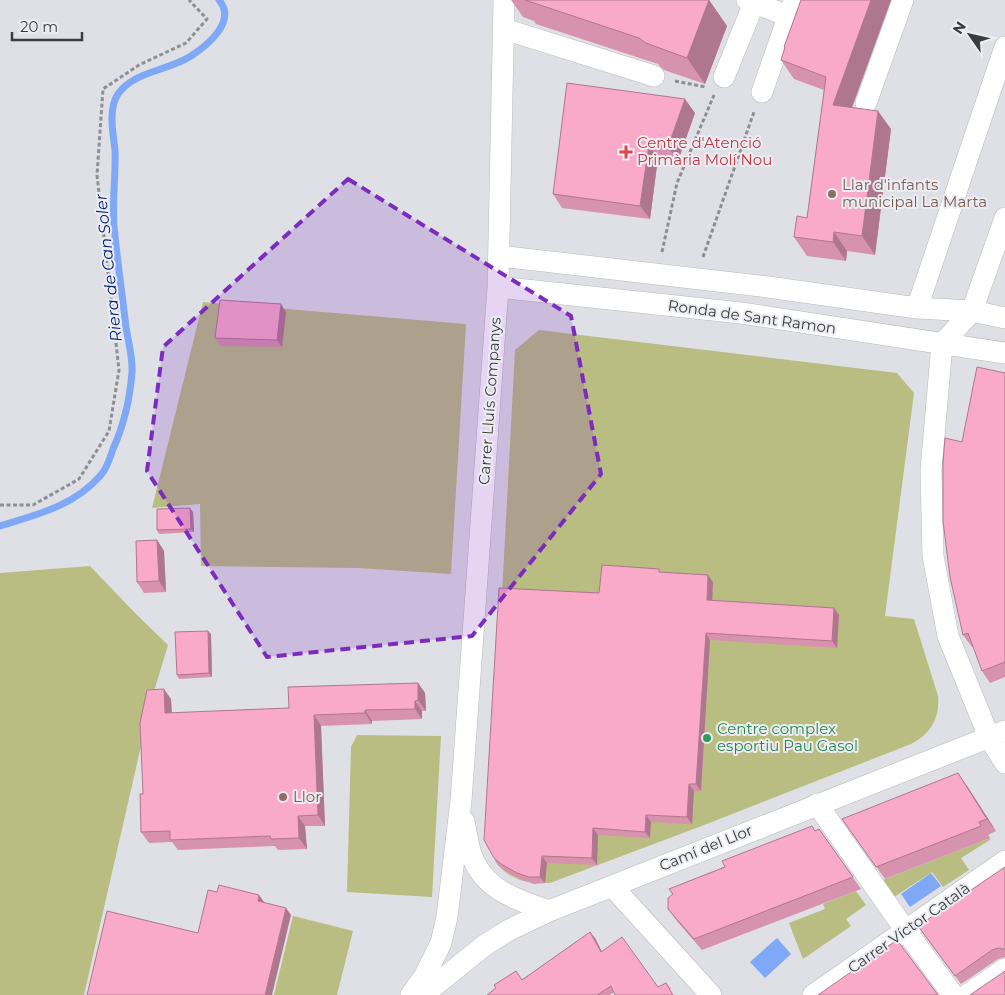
<svg xmlns="http://www.w3.org/2000/svg" width="1005" height="995" font-family="Montserrat,sans-serif">
<style>
.green{fill:#b9bd81}
.water{fill:#7fa8f7}
.lines{fill:none;stroke-linecap:round;stroke-linejoin:round}
.stream{stroke:#7fa8f7;stroke-width:7}
.street-casing{stroke:#b7b8bd;stroke-width:22}
.path{stroke:#8f8f93;stroke-width:3;stroke-dasharray:4 2.5;stroke-linecap:butt}
.street{stroke:#fff;stroke-width:21}
.wall{fill:#d792ad}
.shaded-wall{fill:#af778d}
.building{fill:#faaac9;stroke:#af778d}
.marked{fill:#7b2cbf;fill-opacity:0.2;stroke:#7b2cbf;stroke-width:4;stroke-dasharray:10 6;stroke-linejoin:round}
.health-dot{fill:#e0444e;stroke:#ecedf2;stroke-width:2}
.education-dot{fill:#8d6e63;stroke:#ecedf2;stroke-width:2}
.leisure-dot{fill:#2e9e5b;stroke:#ecedf2;stroke-width:2}
.labels{text-anchor:middle;stroke-width:4;stroke-linejoin:round;paint-order:stroke}
.health-label{font-size:15px;fill:#be3a42;stroke:#ecedf2;text-anchor:start}
.education-label{font-size:15px;fill:#785e54;stroke:#ecedf2;text-anchor:start}
.street-label{font-size:15px;fill:#3c3c3f;stroke:#ecedf2}
.leisure-label{font-size:15px;fill:#27864d;stroke:#ecedf2;text-anchor:start}
.water-label{font-size:16px;font-style:italic;fill:#001b75;stroke:#ecedf2}
</style>
<rect width="100%" height="100%" fill="#dfe0e5"/>
<path class="green" d="M203 302 466 324 451 574 358 568 201 566 200 504 152 508Z
M539 330 897 373 914 393 885 616 914 619 938 696C940 718 931 734 911 744L699 827 550 883C528 884 508 880 495 861L502 595 515 350Z
M90 566 136 614 168 645 152 698 84 995H0V573Z
M357 735 441 736 432 897 347 892 351 747Z
M990 838V840L961 858 969 870 943 887 932 872 894 897 883 880Z
M856 891 866 905 846 919 851 926 803 959 789 923 825 909 823 904Z
M293 916 353 931 337 995H274Z"/>
<path class="water" d="M931 873 941 886 910 907 901 894Z
M777 938 791 954 765 978 750 962Z"/>
<g class="lines">
<path class="stream" d="M0 526C36 515 74 506 100 476 107 469 110 458 113 449 124 425 130 398 132 372 133 358 128 341 126 327 122 293 117 259 114 226 112 201 116 175 115 150 113 133 108 109 118 94 134 71 168 71 191 56 208 45 237 21 219 0"/>
<g class="street-casing">
<path id="street" d="M747 0 788 16
M504 29 654 76
M724 77 754 3
M762 92 794 0
M866 103 903 0
M1005 218 972 311 942 344 931 470 933 556 948 636 989 737 1005 763
M499 256 768 287 917 308 972 311 1005 318
M498 287 741 313 1005 353
M917 308 1005 47
M817 804 906 931 953 995
M464 821C467 835 468 851 475 863 489 892 521 901 549 911
M612 886 711 995
M411 995 424 977 441 943 447 917 461 801 498 287 504 0
M423 995 485 945 509 930 549 911 1005 731
M813 995 1005 861
M967 995 1005 969"/>
</g>
<path class="path" d="M675 81 706 87
M662 252 677 183 714 95
M703 257 754 112
M0 505H33L79 479 109 431 119 370 97 175 103 89 139 65 186 43 207 19 189 0"/>
<use href="#street" class="street"/>
</g>
<path class="wall" d="M511 0H709L727 26 705 84 664 70 658 64 536 24 534 21 523 17Z
M801 0H891L852 107 891 129 875 255 847 251 846 261 807 256 794 237 807 218 824 90 794 79 781 60 785 48 784 47Z
M695 113 678 161 658 158 650 219 562 208 553 194Z
M286 312 282 347 220 346 215 338Z
M1005 373V677L990 683 982 671 973 646 972 647 963 635 962 442Z
M193 512 194 532 159 534 157 530Z
M157 540 164 551 166 592 144 593 137 582Z
M662 572 713 582 712 600 834 608 839 615 837 648 710 640 701 791H694L692 824 651 822 650 838 598 835 597 865 547 863 545 883 534 884 522 880 505 871 498 865 494 858 599 593Z
M211 634 212 677 179 679 177 675Z
M418 683 425 693 426 711H422V719L372 721V724L321 726 325 826H305L307 849 278 850 275 846 178 850 172 842 149 843 141 832 143 794 171 699 172 713 289 708Z
M967 786 996 831 988 835 990 838 885 879 842 819Z
M819 829 861 889 702 950 676 920 668 909 672 894 669 889Z
M1005 867V957L998 959 961 984 918 926Z
M595 938 602 952 658 987 666 983 671 989 614 992 610 995H487L522 979Z"/>
<path class="shaded-wall" d="M709 0 727 26 705 84 687 58Z
M871 0H891L846 124 833 105Z
M685 99 695 113 678 161 668 147Z
M878 111 891 129 875 255 862 236Z
M649 145 658 158 650 219 640 206Z
M834 232 847 251 846 261 833 242Z
M281 304 286 312 282 347 277 340Z
M190 508 193 512 194 532 191 529Z
M157 540 164 551 166 592 159 581Z
M708 575 713 582 712 607 707 600Z
M834 608 839 615 837 648 832 641Z
M208 631 211 634 212 677 209 673Z
M706 633 710 640 701 791 696 784Z
M418 683 425 693 426 711 418 700Z
M164 689 171 699 172 723 165 713Z
M415 701 422 711V719L415 709Z
M365 710 372 721V724L365 713Z
M314 715 321 726 325 826 318 815Z
M958 773 967 786 996 831 987 819Z
M689 784 694 791 692 824 687 817Z
M646 815 651 822 650 838 645 832Z
M298 816 305 826 307 849 299 838Z
M593 828 598 835 597 865 592 858Z
M542 856 547 863 545 883 540 877Z
M259 895 264 902 262 908 258 901Z
M286 908 291 915 272 995H265Z
M590 932 595 938 605 958 601 952Z"/>
<path class="building" d="M525 0H709L687 58 646 43 639 38Z
M801 0H871L833 105 878 111 862 236 834 232 833 242 794 237 797 216 807 218 826 77 781 60 785 47H784Z
M567 83 685 99 668 147 649 145 640 206 553 194Z
M220 300 281 304 277 340 215 338Z
M977 367 1005 373V662L982 671 968 633 963 635 950 577 943 521V463L945 438 962 442Z
M190 508 191 529 157 530V509Z
M157 540 159 581 137 582 136 541Z
M602 565 659 569V572L708 575 707 600 834 608 832 641 706 633 696 784H689L687 817 646 815 645 832 593 828 592 858 542 856 540 877H529L517 873 501 864 494 858 484 840 499 588 599 593Z
M208 631 209 673 177 675 175 632Z
M418 683V700L415 701V709L365 710V713L314 715 318 815 298 816 299 838 271 839 270 836 170 840V831L141 832 140 794H143L140 723 147 690 164 689 165 713 289 708 288 687Z
M958 773 987 819 979 822 981 826 876 867 842 819Z
M812 826 815 831 819 829 853 877 694 939 668 909V898L673 894 669 889 725 867 722 861Z
M1005 867V950L1004 949 998 948 992 950 955 976 918 926Z
M219 885 259 895 258 901 286 908 265 995H87L107 911 198 933 208 890 217 892Z
M590 932 601 952 622 937 658 987 666 983 673 995H615L611 986 597 995H487L496 988 494 985 516 971 522 980Z
M897 940 938 995H818Z
M1005 971V995H970Z"/>
<path class="marked" d="M348 179 571 316 601 474 472 636 267 657 147 471 163 347Z"/>
<path class="health-dot" d="M623.5 144.5h5v5h5v5h-5v5h-5v-5h-5v-5h5z"/>
<g class="education-dot">
<circle cx="832" cy="194" r="5"/>
<circle cx="283" cy="797" r="5"/>
</g>
<circle class="leisure-dot" cx="707" cy="738" r="5"/>
<g class="labels">
<g class="health-label">
<text x="637" y="148">Centre d'Atenció<tspan x="637" dy="17">Primària Molí Nou</tspan></text>
</g>
<g class="education-label">
<text x="842" y="190">Llar d'infants<tspan x="842" dy="17">municipal La Marta</tspan></text>
<text x="293" y="802">Llor</text>
</g>
<g class="street-label">
<text transform="translate(752 317) rotate(8)" y="5">Ronda de Sant Ramon</text>
<text transform="translate(490 401) rotate(-86)" y="5">Carrer Lluís Companys</text>
<text transform="translate(706 848) rotate(-22)" y="5">Camí del Llor</text>
<text transform="translate(909 928) rotate(-35)" y="5">Carrer Víctor Català</text>
</g>
<g class="leisure-label">
<text x="717" y="734">Centre complex<tspan x="717" dy="17">esportiu Pau Gasol</tspan></text>
</g>
<g class="water-label">
<text transform="translate(108 268) rotate(-96)" y="6">Riera de Can Soler</text>
</g>
</g>
<g transform="translate(970 35) rotate(304)" stroke="#ecedf2" stroke-width="4" paint-order="stroke">
<path d="M0-4L9 19L0 12L-9 19Z" fill="#3c3c3f"/>
<text y="-8" font-size="14" font-weight="bold" text-anchor="middle" fill="#3c3c3f">N</text>
</g>
<path d="M12 32v8h70v-8" fill="none" stroke="#3c3c3f" stroke-width="2.5"/>
<text x="20" y="32" font-size="15" fill="#3c3c3f" stroke="#ecedf2" stroke-width="4" paint-order="stroke">20 m</text>
</svg>
